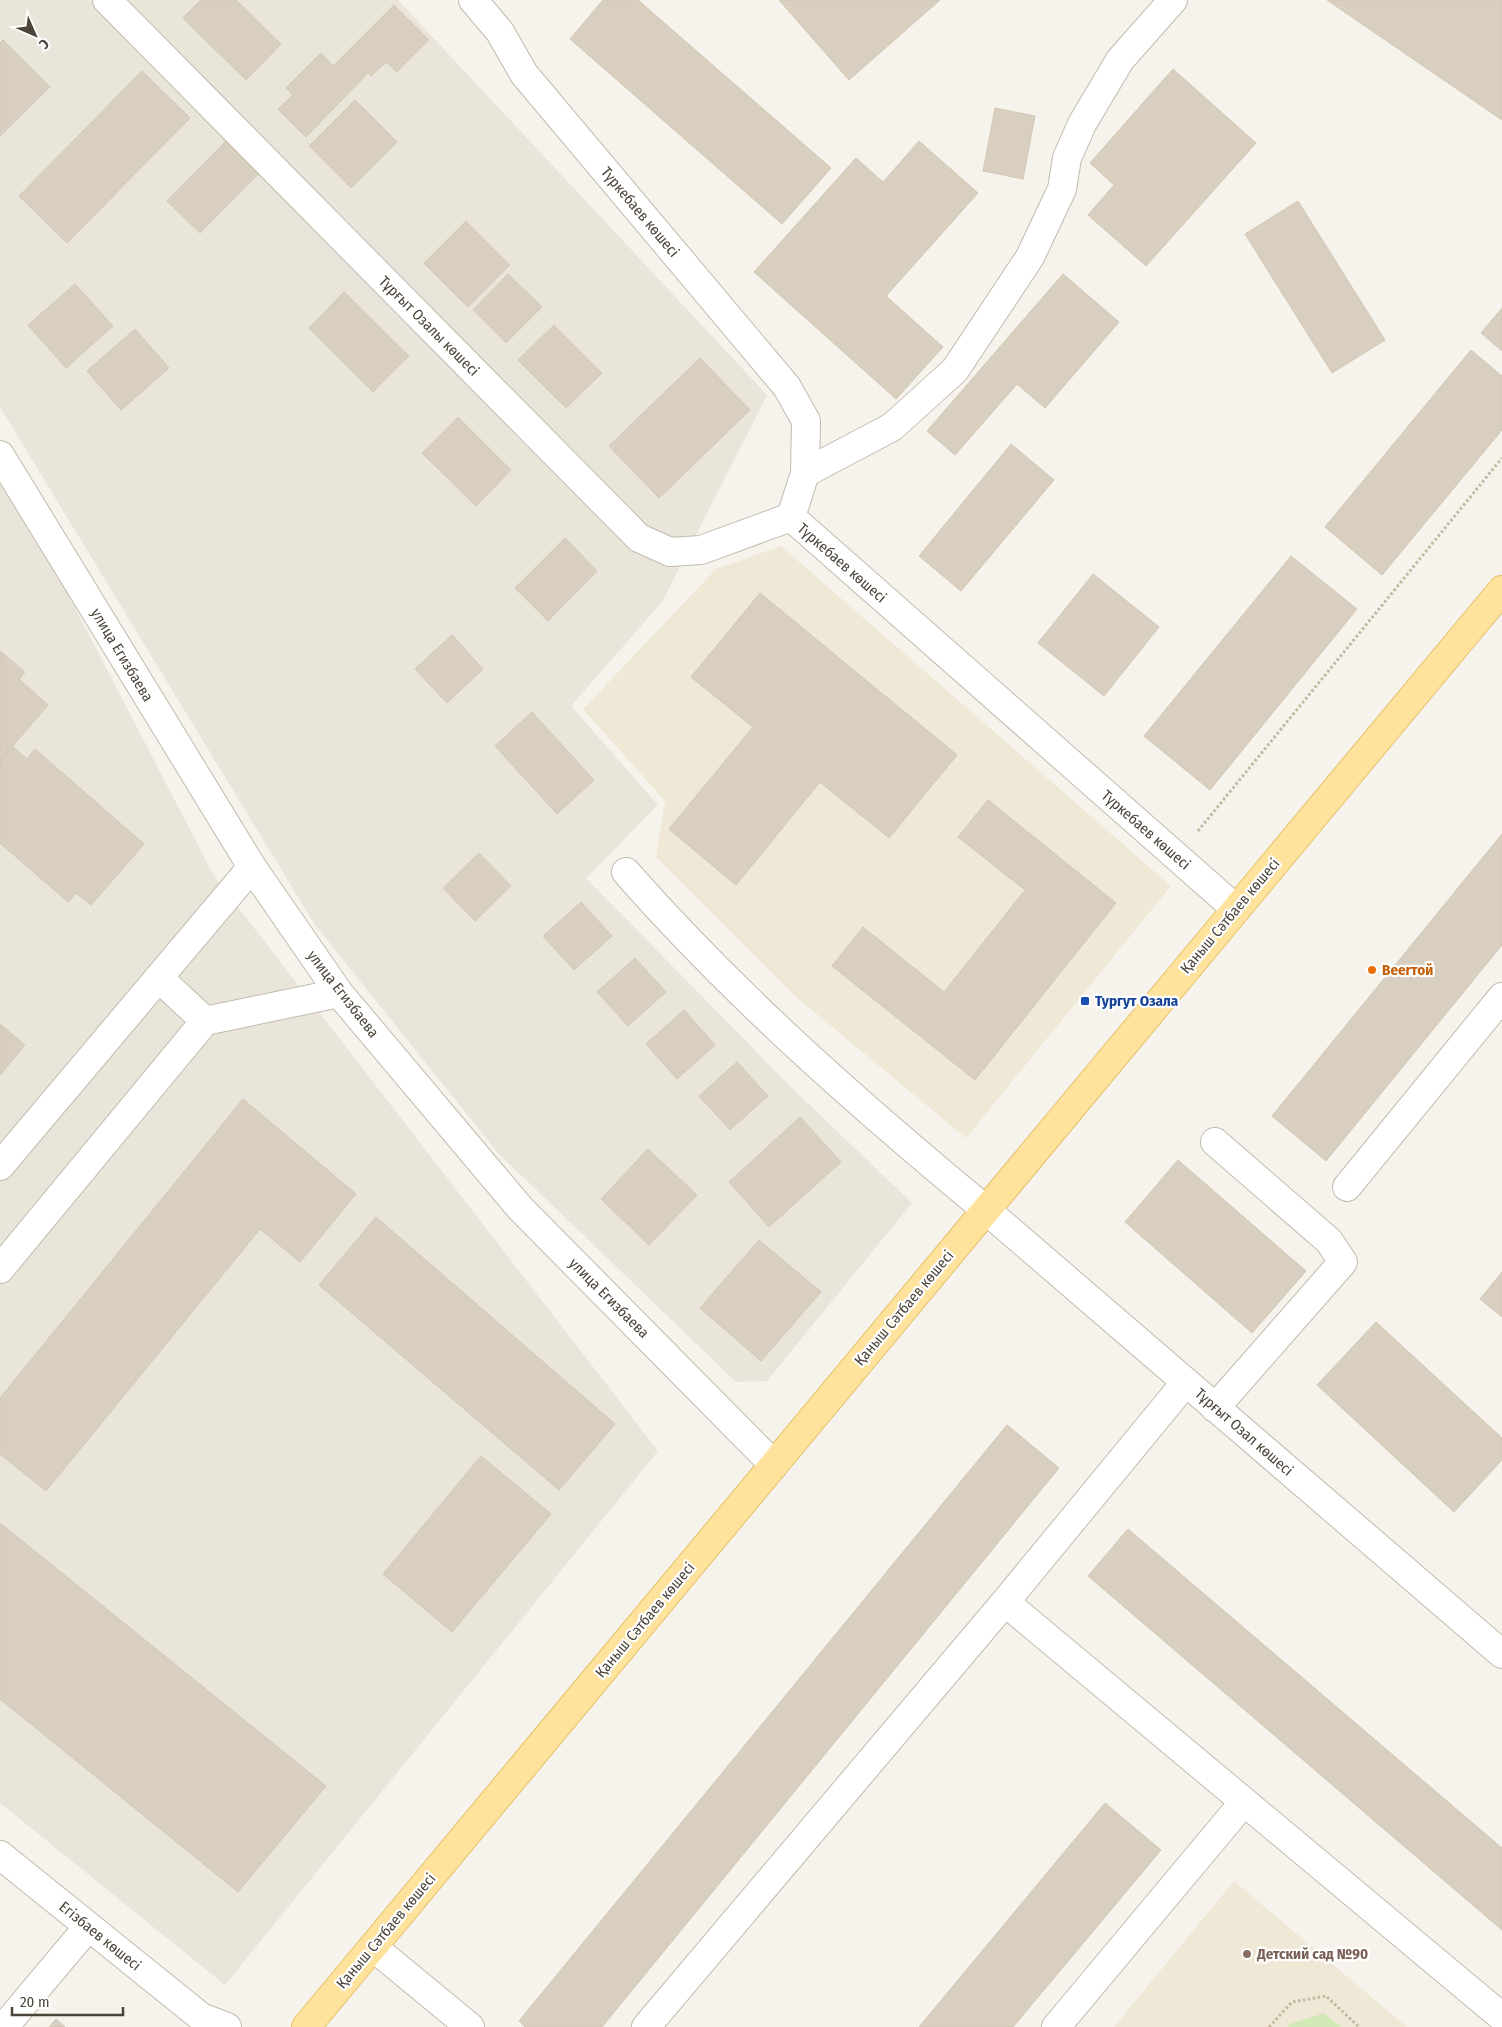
<svg xmlns="http://www.w3.org/2000/svg" width="1502" height="2027" font-family="'Fira Sans Condensed',sans-serif">
<style>
.residential{fill:#eae5da}
.education{fill:#efe8d6}
.green{fill:#d2eab5}
.building{fill:#d8cfc1;stroke:#d3c7b4}
.lines{fill:none;stroke-linecap:round;stroke-linejoin:round}
.minor-casing{stroke:#c2bbae;stroke-width:30}
.major-casing{stroke:#e6c16a;stroke-width:30}
.path{stroke:#c4b79f;stroke-width:3;stroke-dasharray:2.5 2.5;stroke-linecap:butt}
.minor{stroke:#fff;stroke-width:28}
.major{stroke:#ffe39c;stroke-width:28}
.food-dot{fill:#e8710a;stroke:#fff;stroke-width:2}
.transit-dot{fill:#1a4fb4;stroke:#fff;stroke-width:2}
.education-dot{fill:#8d6e63;stroke:#fff;stroke-width:2}
.labels{text-anchor:middle;stroke-width:4.5;stroke-linejoin:round;paint-order:stroke}
.street-label{font-size:15px;fill:#4b4439;stroke:#fff}
.food-label{font-size:15px;font-weight:bold;fill:#c56008;stroke:#fff;text-anchor:start}
.transit-label{font-size:15px;font-weight:bold;fill:#164399;stroke:#fff;text-anchor:start}
.education-label{font-size:15px;font-weight:bold;fill:#785e54;stroke:#fff;text-anchor:start}
</style>
<rect width="100%" height="100%" fill="#f6f3ec"/>
<path class="residential" d="M0 0H398L767 395 662 602 571 706 658 805 586 878 792 1088 912 1203 767 1381 736 1382 498 1153 315 925 0 407Z
M0 463 214 876 658 1451 225 1985 0 1803Z"/>
<path class="education" d="M781 546 1171 886 966 1138 796 997 656 857 665 801 583 709 716 569Z
M1234 1881 1407 2027H1114Z"/>
<path class="green" d="M1324 2013 1341 2027H1288L1290 2024Z"/>
<path class="building" d="M201 0H236L281 44 246 80 183 18Z
M603 0H638L831 168 782 224 570 39Z
M779 0H940L849 80Z
M1327 0H1502V120Z
M394 5 429 40 397 72 386 62 371 76 368 73 306 137 278 109 293 95 286 88 321 53 333 66Z
M3 40 50 87 0 136V43Z
M1173 69 1256 143 1146 266 1088 215 1114 185 1090 163Z
M142 71 190 118 67 243 19 196Z
M355 100 397 142 351 188 309 146Z
M995 108 1035 116 1023 179 983 171Z
M226 141 259 173 200 233 167 201Z
M919 141 978 193 886 296 943 347 896 399 754 272 856 158 883 182Z
M1298 201 1385 340 1332 373 1245 234Z
M466 221 510 265 468 307 424 263Z
M508 274 542 307 506 343 473 310Z
M1063 274 1119 322 1045 408 1017 384 955 455 927 431Z
M75 284 113 326 66 368 28 325Z
M344 292 409 356 373 392 309 328Z
M1502 308V351L1481 333Z
M554 325 602 373 566 408 518 360Z
M135 329 169 368 121 410 87 371Z
M1471 350 1502 376V430L1382 575 1325 527Z
M700 358 750 410 659 498 609 446Z
M458 417 511 470 476 506 422 453Z
M1011 444 1054 480 961 591 919 556Z
M565 538 597 571 548 621 515 588Z
M1291 556 1357 609 1210 790 1144 736Z
M1093 574 1159 627 1104 696 1038 643Z
M760 593 957 755 889 838 820 782 736 885 669 829 753 727 691 677Z
M452 635 483 669 447 703 415 669Z
M0 651 25 672 19 679 48 705 0 761Z
M532 712 594 780 557 814 495 746Z
M13 747 27 759 35 749 144 844 91 905 76 893 68 902 0 843V762Z
M988 800 1116 903 975 1080 832 966 863 927 944 992 1025 890 958 837Z
M1502 834V945L1326 1161 1272 1116Z
M479 853 511 886 475 921 443 888Z
M581 902 612 936 574 970 543 936Z
M635 958 666 992 628 1026 597 992Z
M684 1010 715 1045 677 1079 646 1044Z
M0 1024 25 1045 0 1075Z
M737 1062 768 1096 730 1130 699 1096Z
M243 1099 356 1194 300 1262 260 1229 46 1491 0 1454V1398Z
M800 1117 841 1162 769 1227 729 1182Z
M648 1149 697 1195 649 1245 601 1199Z
M1178 1160 1306 1271 1252 1333 1125 1222Z
M376 1217 615 1424 559 1490 319 1285Z
M759 1240 821 1292 761 1361 700 1308Z
M1502 1272V1317L1480 1299Z
M1376 1322 1502 1438V1460L1454 1512 1317 1385Z
M1007 1425 1059 1468 602 2027H525L519 2021Z
M481 1456 551 1514 452 1632 383 1574Z
M0 1523 326 1786 238 1892 0 1699Z
M1128 1529 1502 1848V1930L1088 1576Z
M1105 1803 1161 1850 1013 2027H919Z
M56 2019 65 2027H49Z"/>
<g class="lines">
<g class="minor-casing">
<path id="minor" d="M107 0 639 538 670 552 701 550 791 517
M473 0 500 32 524 74 787 387 806 421 805 473 791 517
M0 455 252 867 339 993 520 1208 774 1465
M805 473 892 427 955 370 1030 257 1062 189 1067 158 1082 124 1120 60 1173 0
M791 517 1236 909
M626 872C734 995 859 1105 986 1210L1502 1654
M159 978 205 1021
M1215 1142 1329 1241 1343 1262 1215 1408
M0 1166 252 867
M1347 1187 1502 997
M0 1269 205 1021 339 993
M1005 1602 1502 2017
M0 1855 201 2017 227 2027
M373 1947 470 2027
M4 2027 88 1927
M646 2027 1005 1602 1186 1382
M1056 2027 1244 1802"/>
</g>
<g class="major-casing">
<path id="major" d="M306 2027 1502 590"/>
</g>
<path class="path" d="M1198 831 1502 458
M1269 2027 1292 2002 1326 1996 1359 2027"/>
<use href="#minor" class="minor"/>
<use href="#major" class="major"/>
</g>
<circle class="food-dot" cx="1372" cy="970" r="5"/>
<rect class="transit-dot" x="1080" y="996" width="10" height="10" rx="2.5"/>
<circle class="education-dot" cx="1247" cy="1954" r="5"/>
<g class="labels">
<g class="street-label">
<text transform="translate(640 212) rotate(50)" y="5">Түркебаев көшесі</text>
<text transform="translate(429 326) rotate(45)" y="5">Тұрғыт Озалы көшесі</text>
<text transform="translate(842 563) rotate(41)" y="5">Түркебаев көшесі</text>
<text transform="translate(122 655) rotate(59)" y="5">улица Егизбаева</text>
<text transform="translate(1146 830) rotate(41)" y="5">Түркебаев көшесі</text>
<text transform="translate(1230 916) rotate(-50)" y="5">Қаныш Сәтбаев көшесі</text>
<text transform="translate(343 994) rotate(52)" y="5">улица Егизбаева</text>
<text transform="translate(609 1298) rotate(45)" y="5">улица Егизбаева</text>
<text transform="translate(904 1308) rotate(-50)" y="5">Қаныш Сәтбаев көшесі</text>
<text transform="translate(1244 1432) rotate(41)" y="5">Тұрғыт Озал көшесі</text>
<text transform="translate(645 1620) rotate(-50)" y="5">Қаныш Сәтбаев көшесі</text>
<text transform="translate(386 1931) rotate(-50)" y="5">Қаныш Сәтбаев көшесі</text>
<text transform="translate(100 1936) rotate(39)" y="5">Егізбаев көшесі</text>
</g>
<g class="food-label">
<text x="1382" y="975">Beerтой</text>
</g>
<g class="transit-label">
<text x="1095" y="1006">Тургут Озала</text>
</g>
<g class="education-label">
<text x="1257" y="1959">Детский сад №90</text>
</g>
</g>
<g transform="translate(35 35) rotate(135)" stroke="#ffffff" stroke-width="4" paint-order="stroke">
<path d="M0-4L9 19L0 12L-9 19Z" fill="#4b4439"/>
<text y="-8" font-size="14" font-weight="bold" text-anchor="middle" fill="#4b4439">С</text>
</g>
<path d="M12 2007v8h111v-8" fill="none" stroke="#4b4439" stroke-width="2.5"/>
<text x="20" y="2007" font-size="15" fill="#4b4439" stroke="#ffffff" stroke-width="4" paint-order="stroke">20 m</text>
</svg>
